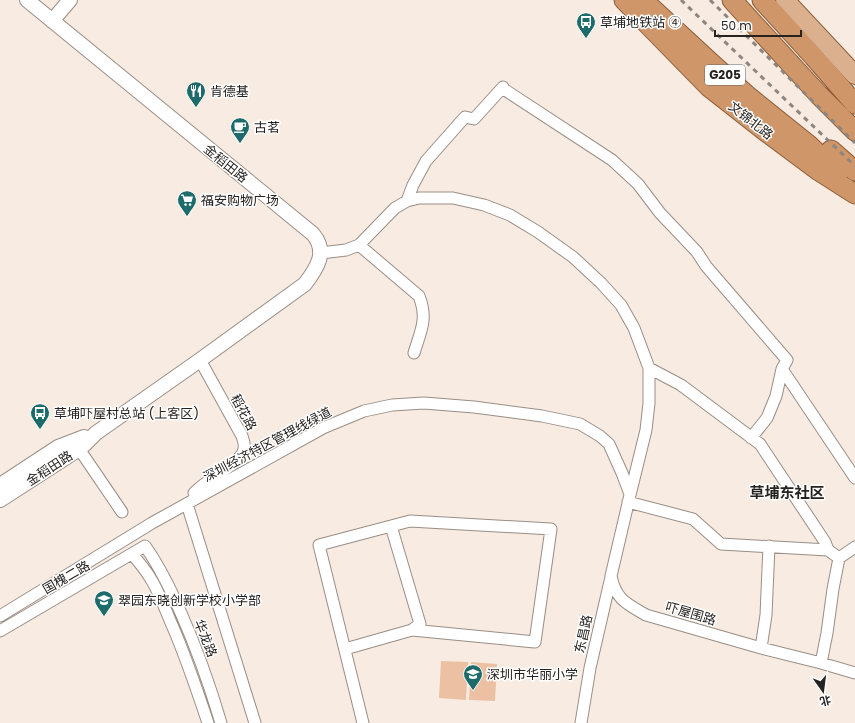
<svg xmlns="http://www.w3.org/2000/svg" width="855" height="723" font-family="Poppins,'Noto Sans SC',sans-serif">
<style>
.pitch{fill:#ecc1a3}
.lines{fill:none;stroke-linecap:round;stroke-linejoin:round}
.minor-casing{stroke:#998e86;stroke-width:13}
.tertiary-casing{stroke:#998e86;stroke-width:16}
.primary-casing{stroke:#8c5c37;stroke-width:20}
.trunk-casing{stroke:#8c5c37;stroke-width:21}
.minor{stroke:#fff;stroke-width:11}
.tertiary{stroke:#fff;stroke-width:14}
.primary{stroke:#dbb08f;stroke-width:18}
.trunk{stroke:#cf966a;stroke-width:19}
.rail{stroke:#8d857f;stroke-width:3;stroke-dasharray:5 5;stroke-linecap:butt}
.labels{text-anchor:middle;stroke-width:3;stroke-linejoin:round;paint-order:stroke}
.shield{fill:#fff;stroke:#676462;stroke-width:1}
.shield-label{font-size:12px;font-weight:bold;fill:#26221f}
.poi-label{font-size:13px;fill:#26221f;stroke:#fff;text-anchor:start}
.street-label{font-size:13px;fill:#26221f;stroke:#fff}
.quarter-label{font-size:15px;font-weight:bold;fill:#26221f;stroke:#fff}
</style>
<rect width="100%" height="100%" fill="#f7ebe2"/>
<path class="pitch" d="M441 661 468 662 466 700 439 698Z
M471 662 497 664 495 701 469 700Z"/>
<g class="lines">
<g class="minor-casing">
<path id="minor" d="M502 88 612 160 638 184 660 213 697 252 706 266 787 360 782 369 776 396 767 418 751 438
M407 201 413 185 426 161 465 117 474 119 503 87
M359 245 419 296C428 319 421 330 414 353
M321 253 346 250 359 245 395 208 407 201 419 198H453L484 205 510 215 538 232 573 257 601 283 621 305 634 328 649 368V403L646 430 630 495 611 576C616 600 627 604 646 615L761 648 821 663 855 673
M649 368 681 385 760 444 825 542 828 550 839 558 855 547
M782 369 855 478
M75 443 122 512
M194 493C207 479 232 469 242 454 246 448 244 442 242 436L200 360
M628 502 693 519 721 544 828 550
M187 504 255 723
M132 554C138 561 144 568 149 576 159 591 165 609 172 625 186 657 197 690 208 723
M0 616 152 523 323 428 364 411 392 405 424 403 474 407 542 416 580 424 600 436 609 444 622 473 630 494
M0 631 145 546C160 567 171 590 181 613 197 649 210 686 221 723
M761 648 766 615 769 546
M345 649 412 630 420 624 391 526
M821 663 827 633 833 589 839 558
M363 723 319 545 410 521 551 529 535 642 412 630
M581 723 590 668 611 577"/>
</g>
<g class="tertiary-casing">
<path id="tertiary" d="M52 21 70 0
M0 485 58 447 84 437
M0 500 79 449 85 444 96 433 200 360 305 284C317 268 328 252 313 234L27 0"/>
</g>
<g class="primary-casing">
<path id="primary" d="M785 0 855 75"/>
</g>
<g class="trunk-casing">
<path id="trunk" d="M624 0 709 87 765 131 819 171 855 194
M643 0 710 62 749 97 810 146 838 173
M732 0 819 95 855 131
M762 0 814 57 855 104
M831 150 855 171"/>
</g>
<use href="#minor" class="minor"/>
<use href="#tertiary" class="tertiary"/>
<use href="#primary" class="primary"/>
<use href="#trunk" class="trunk"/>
<path class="rail" d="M681 0 855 166
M710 0 855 143"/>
</g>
<defs>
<g id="bus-pin" transform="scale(1)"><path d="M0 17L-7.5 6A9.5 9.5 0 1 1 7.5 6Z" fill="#1e6b6c" stroke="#fff"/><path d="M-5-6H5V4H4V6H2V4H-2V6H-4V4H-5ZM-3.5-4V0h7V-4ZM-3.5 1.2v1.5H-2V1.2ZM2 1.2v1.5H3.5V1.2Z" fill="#fff"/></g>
<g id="restaurant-pin" transform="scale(1)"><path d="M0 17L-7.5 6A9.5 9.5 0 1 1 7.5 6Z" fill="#1e6b6c" stroke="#fff"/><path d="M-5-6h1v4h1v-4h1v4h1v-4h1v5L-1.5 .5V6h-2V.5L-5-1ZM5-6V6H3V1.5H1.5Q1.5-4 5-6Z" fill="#fff"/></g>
<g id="cafe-pin" transform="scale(1)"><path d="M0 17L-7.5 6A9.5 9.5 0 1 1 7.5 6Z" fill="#1e6b6c" stroke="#fff"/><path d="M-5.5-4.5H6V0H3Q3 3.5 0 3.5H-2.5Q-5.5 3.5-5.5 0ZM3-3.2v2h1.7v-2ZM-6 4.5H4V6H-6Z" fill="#fff"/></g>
<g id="supermarket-pin" transform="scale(1)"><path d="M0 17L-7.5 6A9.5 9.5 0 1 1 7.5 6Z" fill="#1e6b6c" stroke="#fff"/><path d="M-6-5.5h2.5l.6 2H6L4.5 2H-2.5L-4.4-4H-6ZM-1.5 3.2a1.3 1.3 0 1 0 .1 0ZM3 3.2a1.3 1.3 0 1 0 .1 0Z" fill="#fff"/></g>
<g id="school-pin" transform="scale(1)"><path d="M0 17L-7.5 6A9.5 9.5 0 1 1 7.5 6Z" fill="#1e6b6c" stroke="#fff"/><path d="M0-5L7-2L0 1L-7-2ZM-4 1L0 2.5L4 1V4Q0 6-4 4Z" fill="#fff"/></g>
</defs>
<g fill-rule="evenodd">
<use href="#bus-pin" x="586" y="22"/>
<use href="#restaurant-pin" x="196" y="91"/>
<use href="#cafe-pin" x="240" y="127"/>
<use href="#supermarket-pin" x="187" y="200"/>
<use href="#bus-pin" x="40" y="413"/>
<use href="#school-pin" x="104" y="600"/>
<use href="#school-pin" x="473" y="674"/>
</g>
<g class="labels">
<rect class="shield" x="705" y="65" width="40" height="20" rx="3"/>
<g class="shield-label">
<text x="725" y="79">G205</text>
</g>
<g class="poi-label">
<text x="600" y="27">草埔地铁站 ④</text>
<text x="210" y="96">肯德基</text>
<text x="254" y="132">古茗</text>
<text x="201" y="205">福安购物广场</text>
<text x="54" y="418">草埔吓屋村总站 (上客区)</text>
<text x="118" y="605">翠园东晓创新学校小学部</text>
<text x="487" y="679">深圳市华丽小学</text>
</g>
<g class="street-label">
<text transform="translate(751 120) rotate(38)" y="5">文锦北路</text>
<text transform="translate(226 163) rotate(39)" y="5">金稻田路</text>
<text transform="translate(244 412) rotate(62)" y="5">稻花路</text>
<text transform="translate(267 444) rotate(-28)" y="5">深圳经济特区管理线绿道</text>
<text transform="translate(49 468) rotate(-33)" y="5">金稻田路</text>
<text transform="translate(66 577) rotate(-30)" y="5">国槐二路</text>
<text transform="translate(691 613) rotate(16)" y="5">吓屋围路</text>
<text transform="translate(583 634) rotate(-77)" y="5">东昌路</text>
<text transform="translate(206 638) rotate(68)" y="5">华龙路</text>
</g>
<g class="quarter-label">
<text x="787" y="498">草埔东社区</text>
</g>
</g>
<g transform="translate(823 691) rotate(166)" stroke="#ffffff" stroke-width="3" paint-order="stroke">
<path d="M0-3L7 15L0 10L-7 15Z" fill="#26221f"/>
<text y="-6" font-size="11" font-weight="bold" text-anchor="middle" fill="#26221f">北</text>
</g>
<path d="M715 30v6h86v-6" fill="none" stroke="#26221f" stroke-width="2"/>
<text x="721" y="30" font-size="12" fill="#26221f" stroke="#ffffff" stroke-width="3" paint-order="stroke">50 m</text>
</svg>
